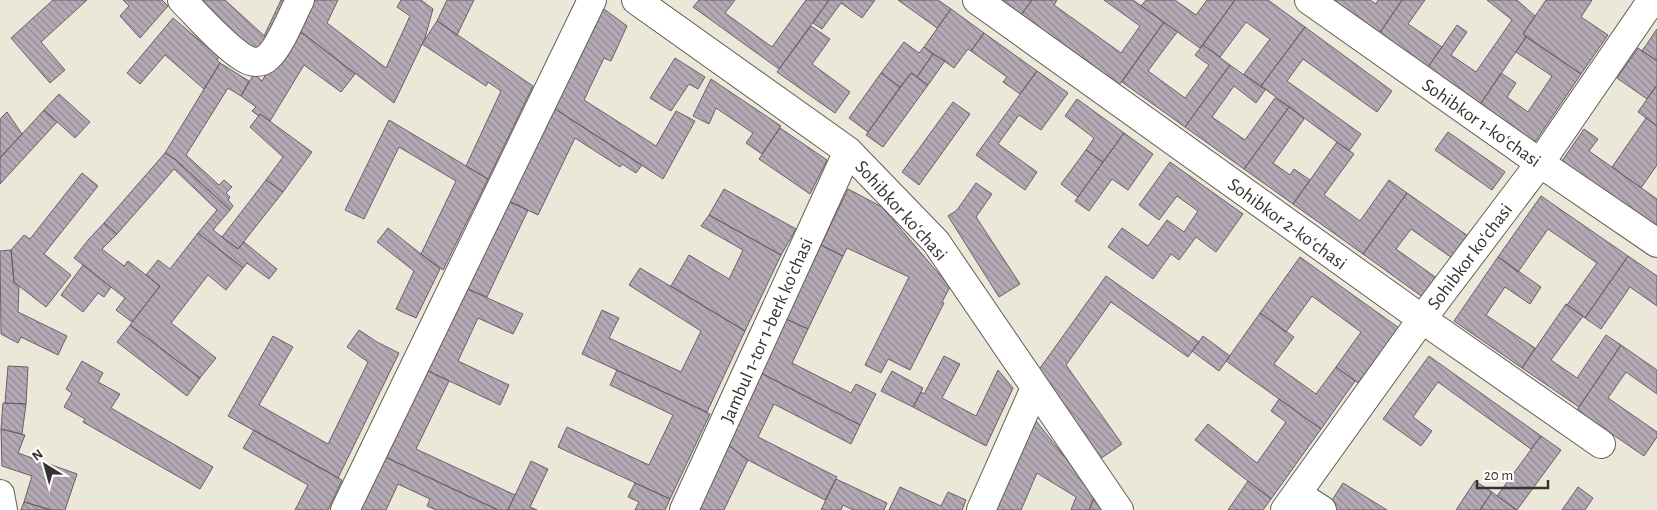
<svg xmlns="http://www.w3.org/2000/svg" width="1657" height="510" font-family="'Alegreya Sans',sans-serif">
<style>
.building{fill:url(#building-back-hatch);stroke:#69606a}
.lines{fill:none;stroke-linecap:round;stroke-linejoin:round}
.minor-casing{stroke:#626054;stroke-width:30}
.minor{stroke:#fff;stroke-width:28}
.labels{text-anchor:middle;stroke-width:4;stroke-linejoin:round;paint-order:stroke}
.street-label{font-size:19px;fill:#34332d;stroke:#fff}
</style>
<defs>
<pattern id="building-back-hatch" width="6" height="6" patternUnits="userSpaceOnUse" patternTransform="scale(1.25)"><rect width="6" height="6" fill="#b4a9b4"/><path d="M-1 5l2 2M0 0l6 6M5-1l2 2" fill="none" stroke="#938a93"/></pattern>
</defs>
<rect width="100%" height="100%" fill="#ebe8da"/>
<path class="building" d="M53 0H87L41 42 65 70 50 83 11 38Z
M123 0H162L168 6 140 38 120 16 129 6Z
M192 0H225L271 42 255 59Z
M281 0H291L271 42 264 36Z
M308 0H338L327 23 386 68 410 16 397 7 401 0H421L433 9 425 38 394 103 305 35 293 29Z
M447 0H474L457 35 437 21Z
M699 0H735L725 13 772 47 806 0H829L779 69 693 7Z
M829 0H875L862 18 841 3 822 29 813 23Z
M898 0H938L951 9 937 28Z
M1000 0H1032L1021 15Z
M1032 0H1057L1054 5 1121 53 1140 26 1104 0H1133L1164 22 1119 85 1021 15Z
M1146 0H1175L1196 15 1207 0H1235L1200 48 1141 6Z
M1235 0H1268L1305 27 1261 86 1244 74 1270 39 1246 22 1220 57 1203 45Z
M1333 0H1370L1376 4 1378 0H1402L1379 34Z
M1402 0H1425L1408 24 1442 47 1428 67 1379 34Z
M1487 0H1517L1535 16 1523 34 1526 37 1479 106 1426 70 1457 25 1467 32 1451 55 1476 72 1512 20Z
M1546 0H1592L1581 17 1608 35 1581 74 1523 34Z
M600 6 627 26 611 61 604 58 584 100 656 146 676 111 695 121 663 179 552 107Z
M951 9 984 33 971 51 968 49 954 68 924 47Z
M173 18 219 57 217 60 220 63 204 89 165 55 140 84 127 73Z
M437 21 533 86 488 179 466 166 501 91 488 82 486 86 422 44Z
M1164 22 1177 32 1148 71 1185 98 1209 65 1195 55 1203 45 1230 65 1185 127 1122 82Z
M811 26 830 39 812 64 850 92 835 113 777 72Z
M1305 27 1392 91 1377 112 1303 59 1287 81 1361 134 1349 151 1261 86Z
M293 29 305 35 355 74 341 92 304 65 270 121 260 114 259 116 252 111 256 107 241 96 254 74 262 81Z
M1657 29V61L1642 51Z
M984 33 1037 71 1020 94 1003 82 1007 77 971 51Z
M1526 37 1581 74 1533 145 1478 108 1501 73 1516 83 1507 97 1528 112 1552 76 1516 52Z
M904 42 919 53 924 47 933 54 917 77 911 73 900 87 881 73Z
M1638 48 1657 61V85L1647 99 1617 78Z
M933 54 945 61 928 85 917 77Z
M675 58 705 77 698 89 689 84 671 111 650 98Z
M220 63 249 81 241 96 228 88 186 155 219 185 224 180 232 187 226 193 230 197 228 200 233 206 230 210 176 160 165 153Z
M1230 65 1265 90 1256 103 1234 86 1212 117 1245 140 1275 98 1289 107 1244 169 1185 127Z
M1037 71 1068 93 1041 130 1019 115 998 144 1037 172 1025 190 976 155Z
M881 73 900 87 868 132 849 118Z
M911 73 928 85 883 147 866 135Z
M711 79 781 126 762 154 746 143 753 133 716 108 709 124 693 116Z
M1657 85V126L1638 112Z
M59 94 90 122 75 138 44 110Z
M1077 99 1124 133 1103 162 1086 150 1094 138 1065 116Z
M953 102 970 114 919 185 902 172Z
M552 107 642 165 636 173 622 164 620 167 575 138 538 215 508 201Z
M1289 107 1304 119 1273 163 1290 175 1294 169 1310 180 1293 204 1244 169Z
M44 110 57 122 0 184V158Z
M7 112 22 134 0 158V119Z
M260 114 312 152 283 192 266 180 283 157 250 127Z
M1646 118 1657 126V165L1641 188 1612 167Z
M389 120 488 179 443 270 421 254 456 181 399 147 364 219 345 210Z
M780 128 827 160 810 194 759 159Z
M1584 129 1598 139 1589 151 1657 199V228L1562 161Z
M1448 132 1505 172 1492 190 1435 150Z
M1124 133 1153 154 1128 190 1112 179 1089 211 1075 201Z
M1337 142 1354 154 1324 195 1360 221 1389 180 1407 193 1363 254 1293 204Z
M1086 150 1103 162 1078 197 1061 184Z
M165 153 176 160 230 210 213 230 238 249 244 242 277 269 269 279 247 263 243 268 198 233 217 210 174 169 117 234 104 223Z
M1170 162 1243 214 1216 252 1196 237 1179 260 1171 254 1153 279 1108 247 1122 228 1148 246 1167 220 1184 232 1198 211 1177 196 1159 220 1139 205Z
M82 173 98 186 44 254 71 275 46 307 14 282 11 250 24 235 30 239Z
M266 180 283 192 238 249 222 237Z
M976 183 992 194 976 217 1020 284 999 297 948 216 957 210Z
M724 189 796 229 781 255 709 215Z
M848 189 882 207 950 287 942 302 944 303 910 370 888 359 881 373 865 365 909 277 847 248 843 256 821 245Z
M1407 193 1468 236 1452 258 1411 229 1396 249 1438 279 1424 298 1363 254Z
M1541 196 1628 256 1585 318 1567 305 1597 263 1548 229 1518 272 1498 257Z
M505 199 528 210 487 297 463 287Z
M709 215 781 255 745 331 671 286 689 255 729 279 743 250 701 226Z
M104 223 117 234 102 249 124 266 128 261 160 286 132 322 116 310 125 298 74 258 89 239Z
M388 228 440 269 416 318 396 309 414 271 377 242Z
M198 233 243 268 226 290 208 275 171 323 216 358 200 378 130 325 160 286 146 275 158 260 170 269Z
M821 245 843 256 808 329 786 319Z
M11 250 14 282 19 286 18 312 67 336 58 355 21 337 18 343 1 334 0 251Z
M1628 256 1657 276V306L1630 287 1601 329 1585 318Z
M1300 257 1399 328 1358 383 1336 367 1361 332 1312 296 1286 332 1260 313Z
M1498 257 1541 287 1530 304 1505 287 1486 315 1535 348 1522 368 1454 321Z
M83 265 111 287 104 297 98 293 83 312 61 295Z
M640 268 745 331 707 412 582 354 602 310 619 318 609 338 681 372 701 331 629 285Z
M1106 276 1199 342 1188 357 1111 302 1066 365 1122 444 1100 459 1038 371Z
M463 287 523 314 513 334 478 318 458 361 509 385 500 405 424 369Z
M1566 304 1583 316 1551 360 1577 378 1606 335 1621 345 1579 407 1522 368Z
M1260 313 1294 337 1274 364 1316 394 1336 367 1355 381 1321 429 1226 361Z
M786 319 808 329 792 363 851 393 856 384 876 394 860 425 761 373Z
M130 325 200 378 187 396 117 342Z
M359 330 377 342 399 353 338 478 228 416 273 336 293 347 259 405 328 444 368 362 347 347Z
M1203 336 1230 356 1219 371 1192 351Z
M1621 345 1657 370V394L1626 372 1608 398 1657 432V437L1644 456 1577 410Z
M944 356 960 364 942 398 976 416 998 370 1013 388 986 446 913 407 921 392 924 394Z
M1429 356 1541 436 1531 449 1438 382 1413 417 1432 431 1421 446 1383 419Z
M82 361 103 373 98 382 120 394 111 408 213 467 200 489 83 422 85 419 64 407 72 393 66 389Z
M8 366 28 367 26 404 5 403Z
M424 369 449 381 416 449 515 495 508 510H498L383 456Z
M617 370 710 414 670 499 558 447 567 427 649 465 673 415 610 385Z
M892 371 923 388 913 407 881 391Z
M761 373 860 425 851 444 774 404 758 437 837 477 825 500 748 460 727 444Z
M1279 399 1321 429 1271 499 1195 440 1208 424 1257 463 1286 422 1271 411Z
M3 403 26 404 22 434 1 429Z
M1032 416 1095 495 1089 510H1071L1076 497 1037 473 1021 510H992Z
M1 429 25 435 18 453 77 474 65 510H51L24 502 32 476 2 466Z
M254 430 342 480 328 510H295L308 485 243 448Z
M1541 436 1561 450 1517 510 1497 496Z
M727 444 748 460 724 510H696Z
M383 456 498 510H436L427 506 430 499 398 484 386 510H358Z
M531 461 548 469 530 507 537 510H508Z
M836 479 887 503 884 510H853L843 505 841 510H821Z
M1248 481 1271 499 1263 510H1228Z
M1475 481 1492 492 1480 510H1456Z
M635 483 670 499 665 510H635L639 502 628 497Z
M1343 483 1387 510H1338L1329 505Z
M900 487 941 506 948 492 966 500 962 510H889Z
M1578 487 1593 498 1585 510H1562Z
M1492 492 1497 496 1517 510H1480Z
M1095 495 1107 510H1089Z
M24 502 51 510H21Z"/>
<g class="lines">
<g class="minor-casing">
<path id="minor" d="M182 0C199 17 224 46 244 58 252 63 261 64 268 57 280 47 292 15 300 0
M636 0 848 151 936 242 1119 510
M977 0 1422 319 1601 444
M1309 0 1540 163 1657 243
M0 494 3 510
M1297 494 1322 510
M345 510 592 0
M684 510 848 151
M981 510 1035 388
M1285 510 1422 319 1540 163 1652 0"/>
</g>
<use href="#minor" class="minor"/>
</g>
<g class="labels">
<g class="street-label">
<text transform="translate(1482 122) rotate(35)" y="7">Sohibkor 1-koʻchasi</text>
<text transform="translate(902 210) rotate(48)" y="7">Sohibkor koʻchasi</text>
<text transform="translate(1288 223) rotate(36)" y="7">Sohibkor 2-koʻchasi</text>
<text transform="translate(1469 256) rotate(-53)" y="7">Sohibkor koʻchasi</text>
<text transform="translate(766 330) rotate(-66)" y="7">Jambul 1-tor 1-berk koʻchasi</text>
</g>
</g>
<g transform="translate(45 465) rotate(323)" stroke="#ffffff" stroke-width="4" paint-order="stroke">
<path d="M0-4L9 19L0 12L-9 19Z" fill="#34332d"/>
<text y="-8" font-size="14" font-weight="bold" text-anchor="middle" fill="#34332d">N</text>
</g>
<path d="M1477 480v8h71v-8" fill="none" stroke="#34332d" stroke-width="2.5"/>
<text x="1484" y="480" font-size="15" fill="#34332d" stroke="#ffffff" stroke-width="4" paint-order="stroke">20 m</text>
</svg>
